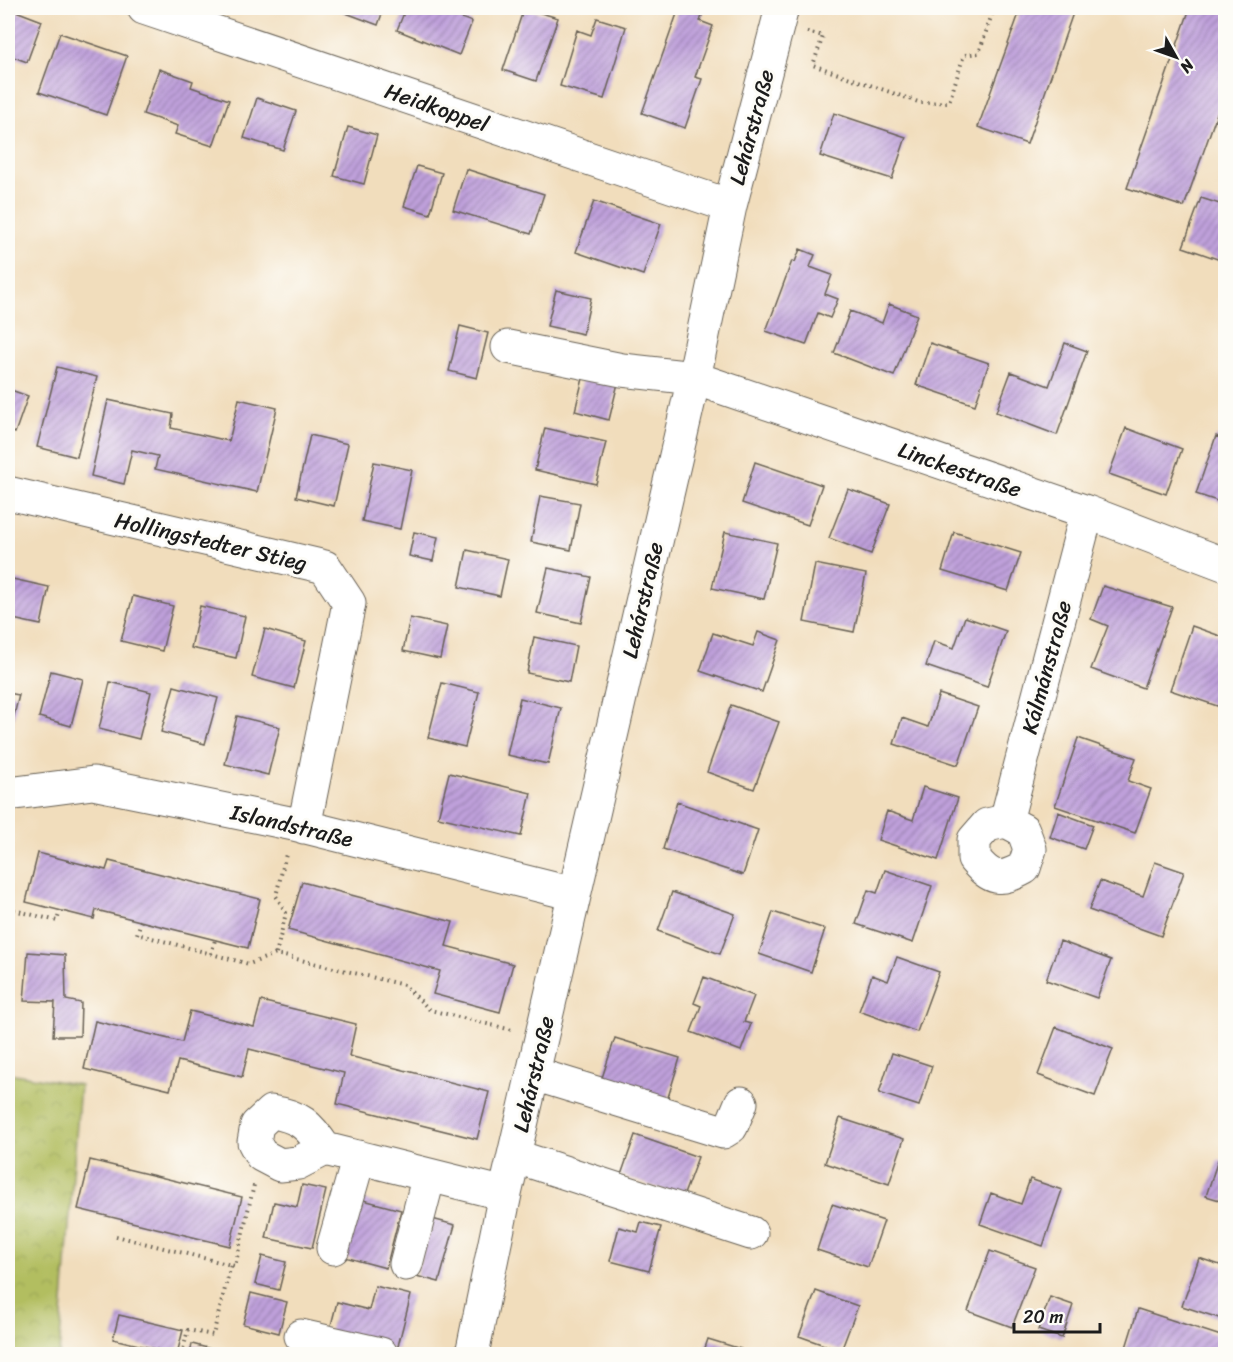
<svg xmlns="http://www.w3.org/2000/svg" width="1233" height="1362" font-family="Sriracha,sans-serif">
<style>
.park{fill:url(#park-crowns);stroke:#676d3e;stroke-width:1.5}
.building{fill:url(#building-hatch)}
.lines{fill:none;stroke-linecap:round;stroke-linejoin:round}
.minor-casing{stroke:#676054;stroke-width:35}
.path{stroke:#676054;stroke-width:4;stroke-dasharray:1.5 4.5;stroke-linecap:butt}
.minor{stroke:#fff;stroke-width:33}
.labels{text-anchor:middle;stroke-width:6;stroke-linejoin:round;paint-order:stroke}
.street-label{font-size:22px;fill:#1c1c1c;stroke:#fdfcf7}
</style>
<defs>
<pattern id="park-crowns" width="20" height="18" patternUnits="userSpaceOnUse" patternTransform="scale(1.5)"><rect width="20" height="18" fill="#b2be60"/><path d="M2 6a3 3 0 1 1 6 0M12 15a3 3 0 1 1 6 0" fill="none" stroke="#98a353"/></pattern>
<pattern id="building-hatch" width="6" height="6" patternUnits="userSpaceOnUse" patternTransform="scale(1.5)"><rect width="6" height="6" fill="#bfa0db"/><path d="M-1 1l2-2M0 6l6-6M5 7l2-2" fill="none" stroke="#9a82b1"/></pattern>
</defs>
<rect width="100%" height="100%" fill="#fdfcf7"/>
<filter id="ink" filterUnits="userSpaceOnUse"><feTurbulence type="fractalNoise" baseFrequency=".0167" numOctaves="2"/><feDisplacementMap in="SourceGraphic" scale="12" xChannelSelector="R" yChannelSelector="G"/><feConvolveMatrix kernelMatrix="1 2 1 2 8 2 1 2 1" color-interpolation-filters="sRGB"/></filter>
<filter id="wash" filterUnits="userSpaceOnUse"><feTurbulence type="fractalNoise" baseFrequency=".008" numOctaves="4" result="noise"/><feDisplacementMap in="SourceGraphic" scale="24" xChannelSelector="R" yChannelSelector="G"/><feGaussianBlur stdDeviation="1.35" result="paint"/><feColorMatrix in="noise" values="0 0 0 0 0 0 0 0 0 0 0 0 0 0 0 0 0 1.4 0 .05"/><feComposite in="paint" operator="in"/></filter>
<g filter="url(#wash)">
<rect width="100%" height="100%" fill="#f1ddbc"/>
<path class="park" d="M8 1073 80 1085 59 1354H8Z"/>
<g id="blocks">
<path class="building" d="M8 8 42 21 27 62 8 55Z
M339 8H384L378 25 338 10Z
M406 8H436L472 22 459 55 397 30Z
M524 8 558 18 536 81 503 70Z
M679 8H705L700 21 713 26 695 77 702 79 685 128 642 113Z
M1021 8H1057L1073 13 1027 144 978 127Z
M1190 8H1226V88L1184 207 1127 188Z
M597 18 626 27 604 99 560 86 577 30 591 35Z
M60 33 127 56 106 115 39 92Z
M159 69 193 81 191 87 229 100 213 146 175 134 178 126 143 114Z
M257 98 296 111 283 150 244 138Z
M834 113 906 137 892 179 820 156Z
M348 127 377 135 364 184 334 176Z
M417 166 442 173 430 214 404 206Z
M466 169 544 194 531 234 453 210Z
M1201 198 1226 206V262L1183 247Z
M594 201 661 224 643 275 576 252Z
M800 249 815 255 810 267 832 275 825 294 838 299 830 318 818 313 806 345 766 331 792 261 795 262Z
M556 290 591 298 583 334 547 326Z
M889 304 917 315 894 376 834 353 850 311 882 323Z
M460 326 488 333 477 378 449 371Z
M930 343 989 363 975 405 916 385Z
M1065 343 1087 351 1057 435 996 412 1011 372 1049 386Z
M586 366 620 375 609 420 575 411Z
M57 367 97 377 77 457 37 447Z
M8 389 28 396 15 433 8 430Z
M239 399 277 408 257 492 155 469 158 456 132 450 124 484 91 476 108 400 173 414 171 428 229 441Z
M545 428 606 442 596 484 535 470Z
M1126 428 1182 449 1166 494 1109 474Z
M310 435 348 444 334 506 296 497Z
M1216 436 1226 440V504L1196 494Z
M374 462 412 470 400 529 362 521Z
M755 462 822 485 808 525 742 503Z
M848 489 890 504 871 554 829 538Z
M540 496 580 503 571 550 531 542Z
M414 532 438 537 433 561 409 556Z
M725 532 777 543 764 599 712 588Z
M954 532 1021 553 1008 591 942 571Z
M467 550 508 559 500 596 459 587Z
M815 564 866 574 854 632 804 622Z
M548 568 591 577 581 623 537 613Z
M8 578 49 587 41 625 8 618Z
M1103 586 1172 607 1143 688 1091 669 1108 626 1091 619Z
M133 596 173 606 162 651 121 641Z
M200 606 245 616 236 658 191 648Z
M965 617 1006 631 987 687 926 666 934 641 954 648Z
M410 618 447 626 440 659 403 651Z
M1192 626 1226 638V709L1170 690Z
M265 629 306 641 294 688 252 677Z
M758 632 780 640 762 692 700 671 713 633 753 646Z
M534 637 576 646 569 682 527 673Z
M51 671 83 679 71 726 39 717Z
M110 682 151 692 139 739 99 729Z
M442 683 479 692 465 747 428 738Z
M174 686 218 698 205 744 161 732Z
M8 693 19 695 8 740Z
M939 694 978 707 958 765 894 744 902 718 928 727Z
M520 698 561 708 548 764 507 755Z
M731 705 779 722 754 789 707 772Z
M237 716 280 727 268 775 225 764Z
M1078 738 1136 758 1128 781 1151 789 1135 833 1055 806Z
M449 773 531 793 521 836 438 817Z
M923 787 958 798 938 860 878 840 887 811 913 820Z
M677 802 758 830 743 875 663 849Z
M1058 812 1093 825 1084 849 1050 837Z
M38 853 106 870 109 861 260 899 248 948 96 910 94 919 26 902Z
M1155 862 1184 872 1161 936 1089 910 1100 881 1143 896Z
M885 870 932 886 913 943 856 924 868 890 877 893Z
M302 882 453 922 446 946 513 964 500 1012 433 994 440 971 288 930Z
M672 892 735 914 720 954 658 931Z
M773 912 825 929 811 972 759 954Z
M1060 941 1111 960 1097 998 1046 980Z
M28 952 65 955 66 1000 81 1003 80 1036H53L55 1002 24 1001Z
M897 957 939 972 917 1032 859 1011 872 975 888 981Z
M704 977 754 996 744 1022 751 1024 741 1051 691 1032 701 1006 694 1003Z
M261 1001 356 1024 349 1056 489 1092 477 1139 337 1104 344 1073 249 1049 242 1077 178 1061 170 1090 84 1069 95 1021 182 1042 190 1011 254 1027Z
M1056 1027 1113 1049 1095 1096 1038 1075Z
M615 1038 680 1058 666 1104 600 1084Z
M892 1053 932 1066 919 1106 879 1093Z
M840 1118 904 1139 889 1184 825 1163Z
M635 1135 698 1157 683 1197 621 1175Z
M90 1160 242 1197 230 1246 78 1209Z
M1218 1160 1226 1163V1202L1206 1196Z
M1030 1179 1062 1190 1043 1246 980 1224 991 1193 1021 1204Z
M302 1185 326 1190 312 1248 266 1238 274 1202 297 1207Z
M356 1198 401 1210 386 1268 341 1256Z
M832 1204 884 1221 868 1267 817 1250Z
M432 1219 455 1225 439 1282 416 1276Z
M641 1222 661 1227 649 1271 610 1261 619 1227 638 1232Z
M990 1251 1035 1267 1012 1327 968 1311Z
M262 1256 286 1262 279 1290 255 1284Z
M1199 1258 1226 1267 1225 1320 1182 1306Z
M375 1286 411 1295 397 1350 329 1333 337 1302 369 1310Z
M816 1291 858 1306 841 1351 799 1336Z
M251 1293 287 1302 279 1333 243 1324Z
M1050 1297 1073 1305 1062 1338 1038 1330Z
M1138 1309 1224 1337 1218 1354H1124Z
M119 1315 183 1330 177 1354 113 1339Z
M708 1339 741 1349 740 1354H703Z
M192 1344 230 1354H190Z"/>
</g>
</g>
<g filter="url(#ink)">
<use href="#blocks" fill-opacity="0" stroke="#676054" stroke-width="1.5"/>
<g class="lines">
<g class="minor-casing">
<path id="minor" d="M144 8 730 206
M508 347 622 370 694 378 1087 512 1226 565
M8 493 325 567 349 603 304 827
M8 794 93 783 294 824 574 894
M1006 821 987 825 974 840V859C992 880 1000 881 1024 868L1030 849 1023 830 1006 821 1087 512
M534 1074 723 1132 731 1127 741 1103
M325 1149 298 1163 280 1165 261 1155 254 1142 257 1125 271 1112C300 1116 309 1125 325 1149L505 1194
M514 1156 751 1233
M333 1248 359 1157
M406 1264 429 1175
M301 1336 381 1354
M472 1354 505 1194 694 378 730 206 782 8"/>
</g>
<path class="path" d="M807 32 823 36 813 65 921 103 949 102 964 55 979 53 994 8
M14 910 57 921 60 911
M141 921 137 934 249 964 276 954 404 985 430 1010 512 1030
M211 954 215 940
M276 954 286 913 276 896 286 854
M116 1236 235 1266 254 1185
M182 1354 188 1330 213 1335 231 1265"/>
<use href="#minor" class="minor"/>
</g>
</g>
<g class="labels">
<g class="street-label">
<text transform="translate(437 107) rotate(19)" y="8">Heidkoppel</text>
<text transform="translate(751 127) rotate(-75)" y="8">Lehárstraße</text>
<text transform="translate(960 469) rotate(19)" y="8">Linckestraße</text>
<text transform="translate(211 541) rotate(13)" y="8">Hollingstedter Stieg</text>
<text transform="translate(642 600) rotate(-77)" y="8">Lehárstraße</text>
<text transform="translate(1046 667) rotate(-75)" y="8">Kálmánstraße</text>
<text transform="translate(292 825) rotate(13)" y="8">Islandstraße</text>
<text transform="translate(533 1074) rotate(-77)" y="8">Lehárstraße</text>
</g>
</g>
<rect width="1233" height="1362" fill="none" stroke="#fdfcf7" stroke-width="30"/>
<g transform="translate(1176 57) rotate(130)" stroke="#fdfcf7" stroke-width="4.5" paint-order="stroke">
<path d="M0-4.5L10 22L0 15L-10 22Z" fill="#1c1c1c"/>
<text y="-9" font-size="16" font-weight="bold" text-anchor="middle" fill="#1c1c1c">N</text>
</g>
<path d="M1014 1323v9h86v-9" fill="none" stroke="#1c1c1c" stroke-width="3"/>
<text x="1023" y="1323" font-size="18" fill="#1c1c1c" stroke="#fdfcf7" stroke-width="4.5" paint-order="stroke">20 m</text>
</svg>
